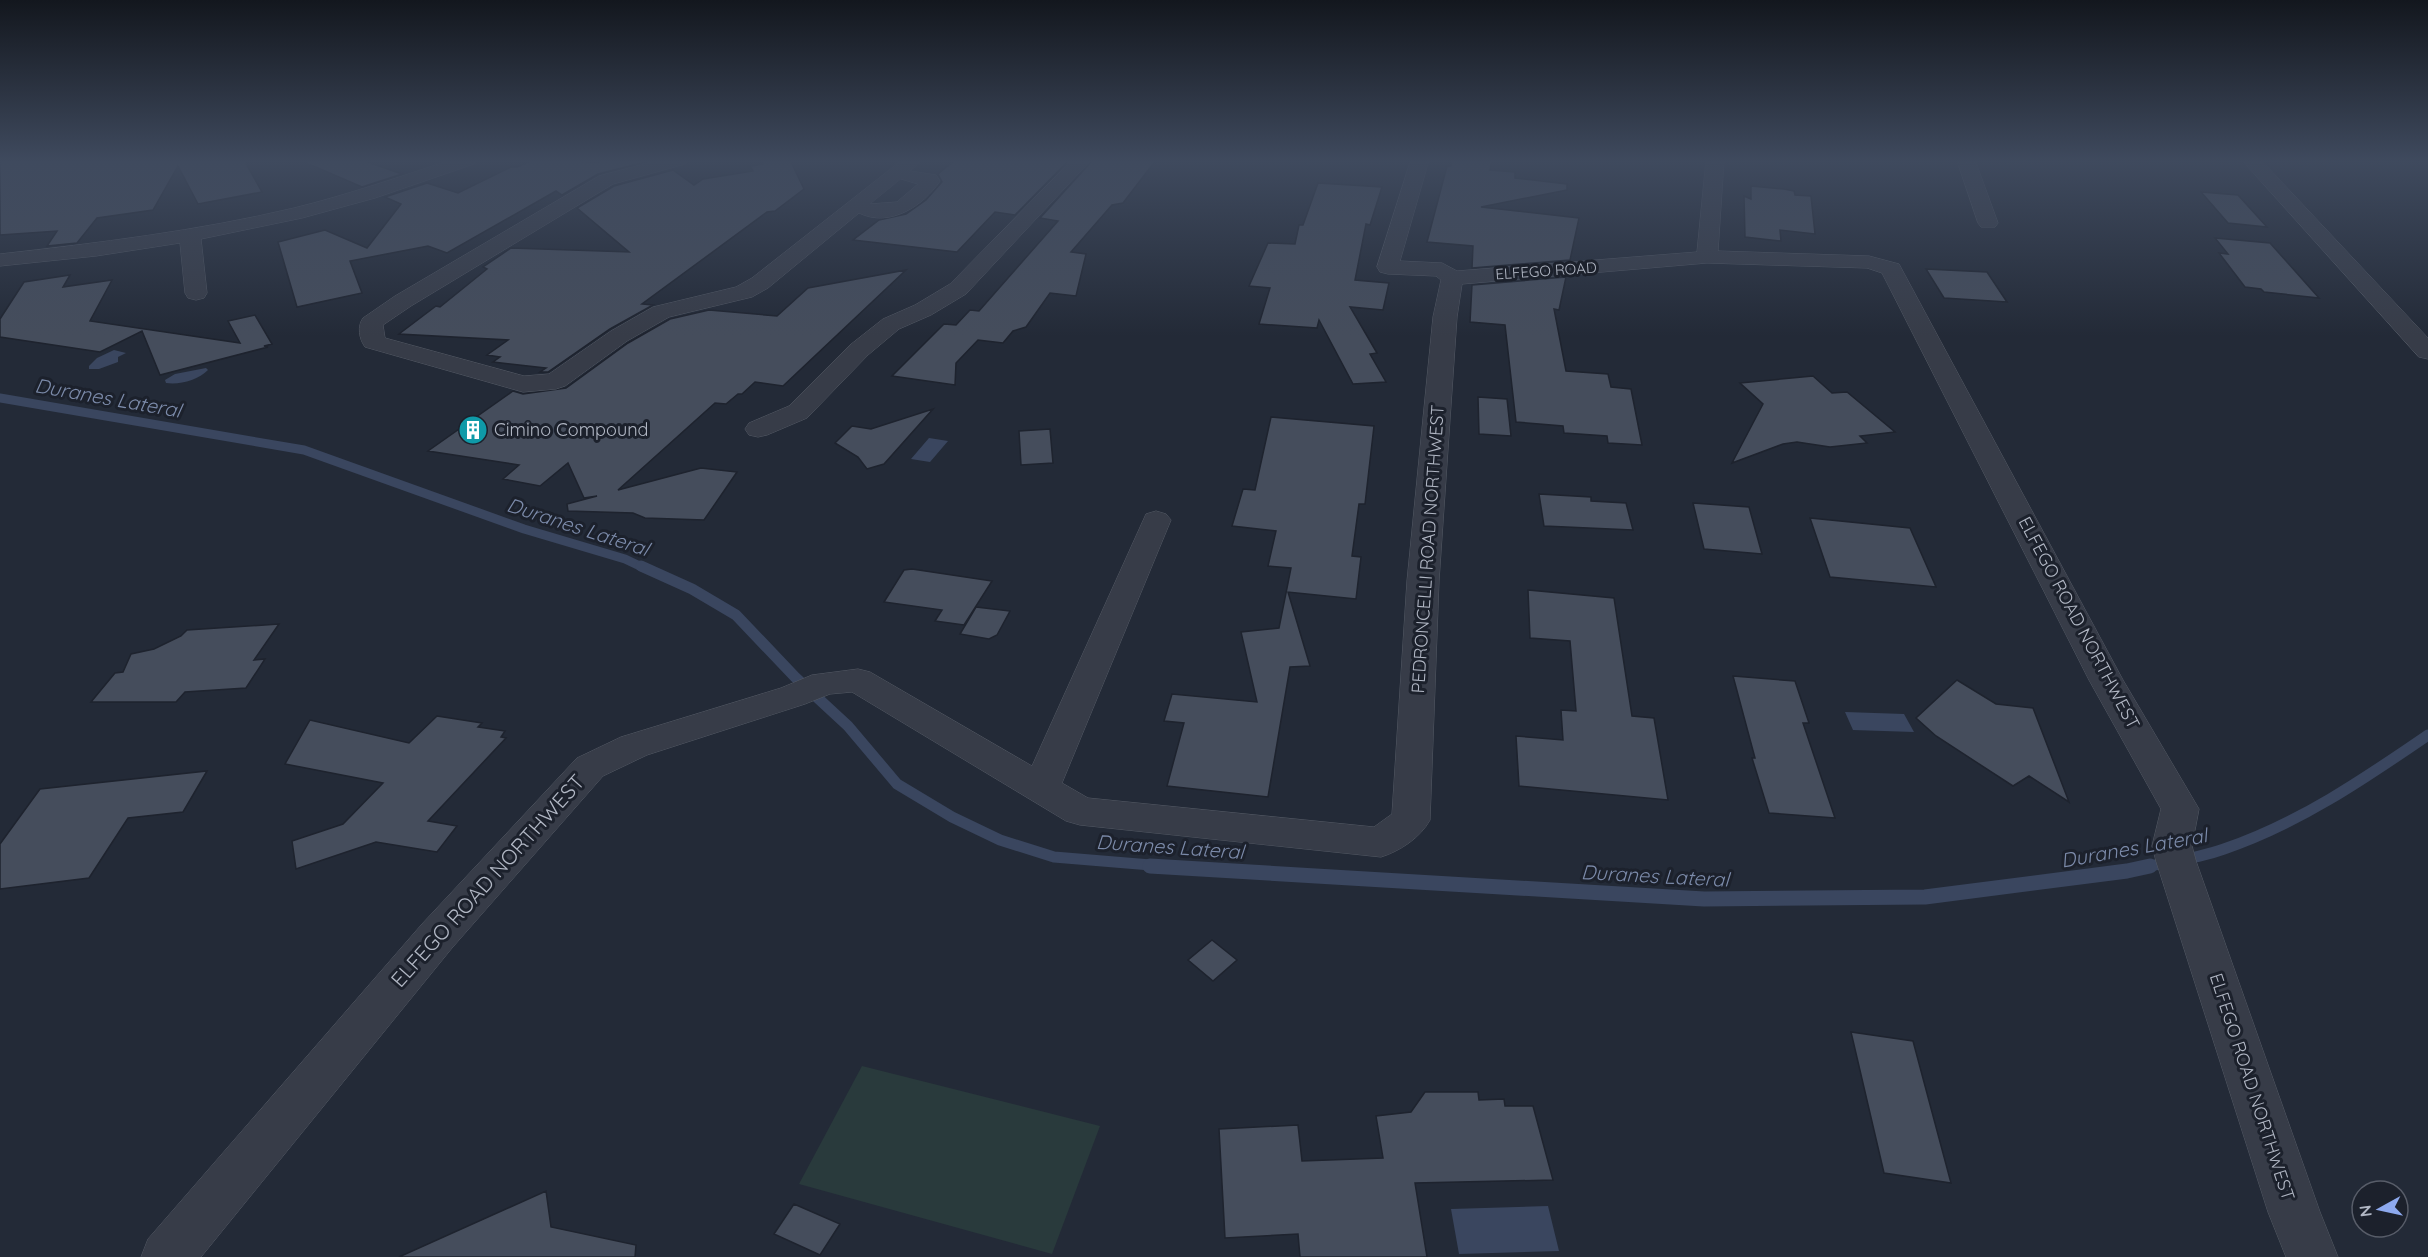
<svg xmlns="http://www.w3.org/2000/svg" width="2428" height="1257" font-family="Quicksand,sans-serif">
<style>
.green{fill:#293a3c}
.water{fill:#3a465f}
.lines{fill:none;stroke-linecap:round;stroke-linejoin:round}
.stream-far2{stroke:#3a465f;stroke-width:9}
.stream-far1{stroke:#3a465f;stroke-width:11}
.stream{stroke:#3a465f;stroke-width:15}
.building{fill:#454d5c;stroke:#1e232e;stroke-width:1.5}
.minor-casing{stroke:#545a65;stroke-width:1}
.minor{fill:#373c48;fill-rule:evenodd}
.labels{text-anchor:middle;stroke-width:6;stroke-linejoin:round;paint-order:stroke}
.far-street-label{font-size:15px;fill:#b1b7c4;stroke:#1c212c}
.poi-label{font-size:18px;fill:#b1b7c4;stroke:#1c212c;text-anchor:start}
.street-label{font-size:18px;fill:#b1b7c4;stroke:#1c212c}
.water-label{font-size:20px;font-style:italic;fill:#7c8baa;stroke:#1c212c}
.near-street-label{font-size:21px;fill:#b1b7c4;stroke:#1c212c}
</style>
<rect width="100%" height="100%" fill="#232a37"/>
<path class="green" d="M862 1066 1100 1126 1052 1254 799 1184Z"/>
<path class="water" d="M114 350 126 353 118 357V362L99 369H89V366L97 358Z
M206 368 208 370C198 380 180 385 166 383L165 380 175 374Z
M929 438 948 441 930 462 911 459Z
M1845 712 1904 714 1914 732 1853 730Z
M1548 1206 1559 1251 1459 1254 1451 1209Z"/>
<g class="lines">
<path class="stream-far2" d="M0 398 304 450 524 529 625 559 644 568"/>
<path class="stream-far1" d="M641 566 692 589 736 615 795 677 848 726 897 784 952 817 1000 840 1054 857 1175 867
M2144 867C2170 862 2199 858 2224 849 2298 824 2364 779 2428 735"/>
<path class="stream" d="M1150 866 1704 899 1925 897 2127 871 2150 866"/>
</g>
<path class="building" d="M0 160H244L262 192 198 204 178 166 153 210 97 218 77 243 47 246 57 231 0 235Z
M305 160H362L402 174 362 187 304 162Z
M533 160 593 162 653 160 598 174 562 195 556 191 447 253 428 246 350 261 362 293 297 307 278 242 325 230 367 248 401 204 385 197 427 183 458 193 511 167H517Z
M763 160H790L804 189 775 211 767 212 642 304 653 305 610 329 548 372H540L546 368 493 362 500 357 487 355 508 340 399 334 436 306 440 307 487 269 483 267 511 248 629 252 577 208 614 186 673 170 694 185 703 179 753 171 750 166 763 164Z
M955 160H1069L1015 215 995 212 957 252 853 240 879 220 906 214 926 200 942 182 938 174Z
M1093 160H1156L1123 203 1112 205 1071 252 1086 254 1076 296 1050 293 1026 327 1013 331 1003 343 978 340 956 363 955 385 892 376 944 324 956 325 970 310 979 311 1058 221 1040 218Z
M1452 160H1492L1490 170 1515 172V178L1567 184V190L1481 207 1579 218 1570 260 1472 268 1473 246 1427 242 1447 166H1451Z
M1318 183 1382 187 1370 225 1366 224 1355 280 1389 283 1383 310 1350 307 1377 353 1370 354 1386 382 1353 384 1319 320 1317 328 1259 324 1270 288 1249 286 1268 243 1295 244 1299 225H1303Z
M1751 186 1784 189 1794 191 1795 195 1811 196 1815 234 1780 230 1781 241 1745 237 1744 196 1751 199Z
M2201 192 2238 195 2267 227 2228 223Z
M2215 238 2270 243 2319 298 2264 292 2261 289 2245 287 2219 253 2228 254Z
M1926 269 1987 272 2007 302 1944 298Z
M906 270 783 386 755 382 742 394H738L726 404 715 403 618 490 701 468 737 472 704 520 645 518 633 513 568 511 567 504 597 496 584 498 568 463 540 486 503 479 519 465 428 451 513 391 523 394 566 388 628 343 670 319 709 310 777 316 808 288Z
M70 275 63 287 112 280 90 321 240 343 228 321 255 315 272 344 264 346 268 347 160 375 142 331 100 352 0 337V319L24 282Z
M1566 277 1559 310 1554 309 1566 371 1608 374 1611 387 1631 389 1642 445 1608 443 1607 436 1564 433 1563 426 1516 422 1505 325 1470 322 1472 285Z
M1813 376 1832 393 1847 392 1895 432 1860 436 1867 443 1830 447 1797 442 1783 444 1732 463 1763 404 1740 383Z
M1478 397 1507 399 1511 436 1479 434Z
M933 409 884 464 867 469 858 457 835 443 852 426 871 429Z
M1271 417 1374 426 1365 504H1359L1352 556 1361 557 1356 599 1288 592 1310 666 1290 667 1268 797 1167 786 1184 723 1164 721 1172 694 1257 702 1241 632 1279 628 1291 568 1268 566 1276 531 1232 526 1243 489 1255 490Z
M1050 429 1053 463 1021 465 1019 431Z
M1539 494 1591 497V501L1626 503 1633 530 1544 526Z
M1693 503 1749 507 1762 554 1704 549Z
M1810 518 1910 528 1936 587 1830 577Z
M912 569 992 581 964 625 935 621 942 610 884 602 904 570Z
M1528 590 1614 598 1632 716 1654 718 1668 800 1519 786 1516 736 1563 740 1561 710 1576 711 1570 641 1530 638Z
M976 607 1010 611 997 635 989 639 960 634Z
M279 624 254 660 265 659 246 688 185 692 176 702H91L115 673 123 672 131 654 154 649 181 636 187 630Z
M1733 676 1795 681 1809 723H1803L1835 818 1769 813 1752 758H1755Z
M1957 680 1996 704 2033 708 2069 802 2029 776 2013 786 1936 736 1916 718Z
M437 716 482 723 478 727 505 731 501 737 506 738 428 821 457 826 437 852 376 842 296 869 292 841 343 824 383 783 285 764 310 720 409 743Z
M207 771 183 812 128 818 89 878 0 889V844L40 789Z
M1212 940 1237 960 1213 981 1188 960Z
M1851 1032 1913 1041 1951 1183 1884 1173Z
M1425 1092H1478L1479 1100 1504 1099 1505 1106H1533L1553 1180 1415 1183 1427 1257H1300L1298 1234 1225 1238 1219 1129 1298 1125 1302 1161 1383 1158 1376 1116 1411 1112Z
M546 1191 551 1227 636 1245 635 1257H399Z
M794 1204 840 1224 820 1255 774 1234Z"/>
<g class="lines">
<g class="minor-casing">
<path id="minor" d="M451 160H477L474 164 375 198 302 218 201 239 207 293 204 298 196 300 188 298 185 293 180 243 96 256 0 266V254C98 243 197 231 294 208 347 195 399 177 451 160Z
M660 160H688L685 164 613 184 411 306 383 325 385 338 524 376 549 374 611 331 653 307 736 287 752 278 902 160H922L910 171 936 175 940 181C923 206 890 228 859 213L768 288 752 297 669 317 627 341 565 386 556 389 523 392 365 347C359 339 357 326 363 318L395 296 599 176ZM901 179 918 184 897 202 870 204Z
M1072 160H1091L966 294 931 315 899 329 868 355 807 418 767 435 758 437 749 435 745 429 749 423 789 406 850 345 883 319 915 305 950 284Z
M1411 160H1429L1400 261 1442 263 1457 271 1697 252 1706 160H1724L1718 251 1869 256 1899 264 2123 680 2199 809 2192 846 2196 861 2320 1212 2338 1257H2286L2268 1212 2156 861 2152 846 2161 809 2089 680 1882 273 1867 268 1707 263 1462 284 1457 317 1439 581 1430 820C1420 838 1400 851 1381 857L1080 825 1066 821 852 692 830 694 805 704 647 755 603 776 452 948 201 1257H141L148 1239 422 924 577 758 621 737 781 688 812 675 858 669 870 672 1032 766 1146 514 1156 511 1166 514 1171 520 1062 783 1088 798 1374 827 1392 814 1407 581 1433 317 1441 280 1436 276 1388 274 1380 272 1377 267Z
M1957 160H1975L1998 223 1995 227H1981L1978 223Z
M2242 160H2261L2428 338V359L2419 357Z"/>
</g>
<use href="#minor" class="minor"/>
</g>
<linearGradient id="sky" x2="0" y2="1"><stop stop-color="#13171e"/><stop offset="0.48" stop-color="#3f4a5e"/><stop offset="1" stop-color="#3f4a5e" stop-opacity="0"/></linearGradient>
<rect width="2428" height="336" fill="url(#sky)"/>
<defs>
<g id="building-disc" transform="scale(1.5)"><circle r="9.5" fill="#0f9aa8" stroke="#1c212c"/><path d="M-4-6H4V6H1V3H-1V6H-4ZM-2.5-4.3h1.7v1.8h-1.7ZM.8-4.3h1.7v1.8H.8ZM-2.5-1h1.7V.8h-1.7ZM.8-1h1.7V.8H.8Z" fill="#fff"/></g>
</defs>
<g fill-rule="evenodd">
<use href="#building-disc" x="473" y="430"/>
</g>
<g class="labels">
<g class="far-street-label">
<text transform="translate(1546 271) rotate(-4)" y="5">ELFEGO ROAD</text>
</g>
<g class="poi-label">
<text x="494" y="436">Cimino Compound</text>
</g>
<g class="street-label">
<text transform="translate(1428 549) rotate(-86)" y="6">PEDRONCELLI ROAD NORTHWEST</text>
<text transform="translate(2079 623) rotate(62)" y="6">ELFEGO ROAD NORTHWEST</text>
<text transform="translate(2252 1087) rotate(72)" y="6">ELFEGO ROAD NORTHWEST</text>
</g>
<g class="water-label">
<text transform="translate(108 398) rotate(10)" y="7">Duranes Lateral</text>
<text transform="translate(578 527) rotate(18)" y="7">Duranes Lateral</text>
<text transform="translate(1170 847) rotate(4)" y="7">Duranes Lateral</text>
<text transform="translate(2134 848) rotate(-10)" y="7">Duranes Lateral</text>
<text transform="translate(1655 876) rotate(3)" y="7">Duranes Lateral</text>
</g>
<g class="near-street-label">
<text transform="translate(488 881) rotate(-48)" y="7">ELFEGO ROAD NORTHWEST</text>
</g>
</g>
<g transform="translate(2380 1209) rotate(262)"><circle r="28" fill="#1c212c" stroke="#585d69" stroke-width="1.5"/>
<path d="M0-4.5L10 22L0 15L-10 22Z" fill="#8da9ee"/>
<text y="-9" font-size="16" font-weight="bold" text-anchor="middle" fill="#b1b7c4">N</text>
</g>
</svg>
